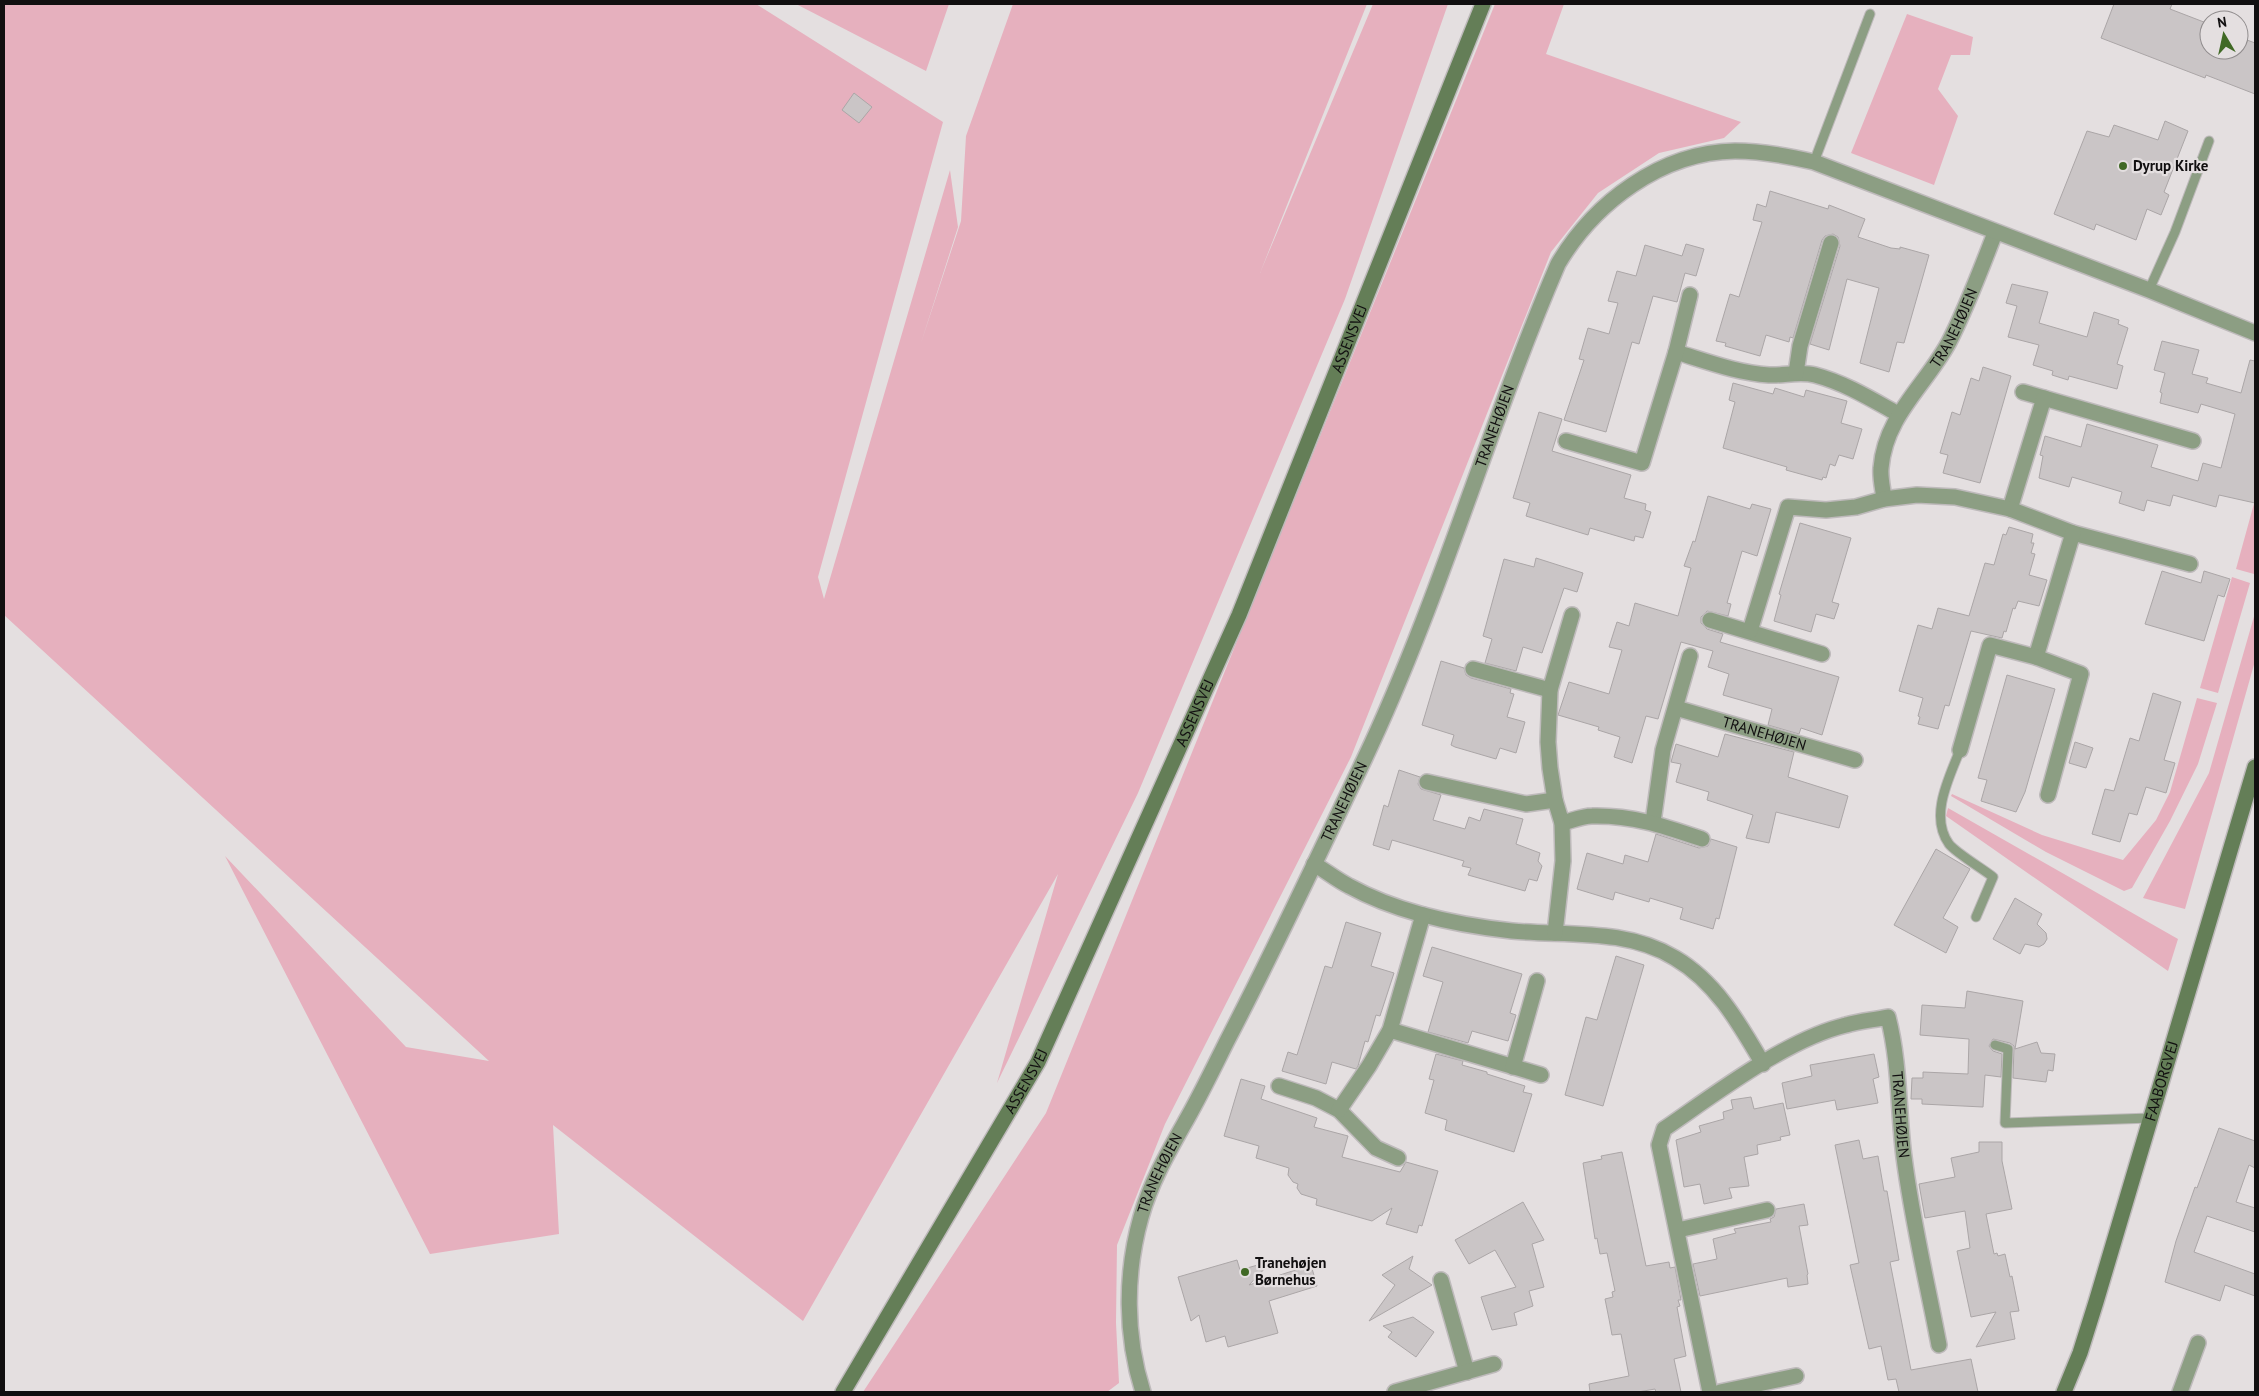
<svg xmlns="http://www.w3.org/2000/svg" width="2259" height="1396" font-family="'PT Sans',sans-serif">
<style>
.green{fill:#e6b0be}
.building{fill:#cac5c6;stroke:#aba6a7}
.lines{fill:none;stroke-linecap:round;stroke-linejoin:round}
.lane-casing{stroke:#bebabb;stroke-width:11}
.street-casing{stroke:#bebabb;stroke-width:18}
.secondary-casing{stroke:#bebabb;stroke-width:18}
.lane{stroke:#8c9e83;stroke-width:9}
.street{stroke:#8c9e83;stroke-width:15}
.secondary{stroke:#647e57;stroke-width:15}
.poi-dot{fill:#406925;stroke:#e4dfe0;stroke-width:2}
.labels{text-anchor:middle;stroke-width:4.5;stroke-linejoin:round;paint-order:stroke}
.poi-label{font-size:15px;font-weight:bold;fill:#110f10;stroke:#e4dfe0;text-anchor:start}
.street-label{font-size:15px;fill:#110f10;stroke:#e4dfe0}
</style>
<rect width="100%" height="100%" fill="#e4dfe0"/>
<path class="green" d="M4 4H756L943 122 818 577 824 599 950 170 958 227 920 346 961 221 966 136 1013 4H1367L1260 273 1373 4H1448L1345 299 1138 793 997 1083 1058 874 803 1321 553 1125 559 1234 430 1254 225 856 406 1047 489 1061 4 615Z
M796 4H949L926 71Z
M1495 4H1564L1546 54 1741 122 1724 138 1659 153 1598 193 1551 252 1351 757 1165 1124 1117 1245 1116 1323 1119 1383 1107 1392H863L1046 1113Z
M1907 14 1973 37 1970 55H1951L1938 89 1958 116 1934 185 1851 153Z
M2255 500V570L2254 574 2236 569Z
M2232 577 2250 583 2218 693 2200 688Z
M2255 613V661L2185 909 2143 898 2209 773Z
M2197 698 2217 703 2198 764 2170 821 2132 888 2124 891 2046 852 1951 796 1952 794 2042 835 2123 860 2156 820 2170 792Z
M1948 808 2178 939 2168 971 1946 816Z"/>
<path class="building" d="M2114 4H2172L2170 9 2209 24V50H2239V37L2255 43V94L2206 75 2205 78 2101 38Z
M854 93 872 107 859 123 842 110Z
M2165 121 2188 131 2164 192 2169 195 2161 215 2147 209 2136 240 2096 224 2094 230 2054 214 2087 131 2109 137 2114 125 2158 140Z
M1770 191 1828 209 1829 205 1865 219 1858 237 1891 248 1900 249V247L1929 255 1904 343 1897 342 1889 372 1860 363 1879 288 1847 279 1829 350 1810 344 1840 246 1838 237 1833 234 1825 236 1822 240 1793 338 1790 337 1789 342 1766 335 1760 356 1725 346 1726 343 1716 341 1730 294 1739 297 1762 222 1753 220 1757 204 1766 207Z
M1686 244 1704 249 1696 276 1685 273 1677 302 1653 296 1639 344 1632 342 1606 432 1564 420 1584 360 1579 359 1588 328 1609 334 1618 303 1608 301 1617 271 1636 276 1645 245 1682 256Z
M2012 284 2048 292 2039 323 2087 337 2094 312 2119 320 2118 324 2128 328 2117 364 2123 366 2117 389 2069 376 2068 380 2052 375 2053 371 2033 365 2039 345 2008 337 2017 306 2006 303Z
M2162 341 2199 350 2192 374 2208 378 2206 383 2241 393 2250 360 2255 361V503L2219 495 2216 507 2173 495 2170 506 2147 500 2144 511 2119 503 2122 492 2072 477 2069 487 2039 478 2043 456 2040 455 2045 436 2081 447 2087 424 2158 445 2151 467 2198 481 2203 463 2221 468 2235 414 2201 404 2198 413 2160 403 2162 393 2160 392 2165 373 2154 370Z
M1983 367 2011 376 1980 483 1943 473 1948 455 1940 453 1952 412 1960 415 1971 378 1979 381Z
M1733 383 1773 394 1775 388 1804 397 1806 390 1847 401 1841 423 1862 429 1853 459 1839 455 1835 466 1830 464 1826 478 1823 477 1822 480 1786 470 1787 467 1723 448 1735 402 1729 400Z
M1539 412 1562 419 1552 451 1631 475 1624 498 1646 504 1645 510 1651 512 1643 538 1635 536 1634 541 1590 528 1588 535 1526 516 1530 503 1513 498Z
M1708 496 1750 509 1752 504 1771 509 1757 556 1742 551 1727 603 1731 604 1728 616 1707 611 1701 617V623L1707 629 1723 634 1720 642 1839 677 1822 735 1801 728 1799 734 1768 725 1772 709 1723 695 1729 674 1708 667 1713 651 1681 642 1658 719 1646 716 1632 763 1614 757 1620 737 1598 730 1599 727 1558 715 1569 682 1609 694 1622 650 1609 647 1617 622 1629 626 1635 603 1678 616 1691 568 1684 566 1693 541 1695 542Z
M1800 523 1851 538 1832 602 1839 604 1834 619 1816 614 1811 632 1774 621 1781 595 1779 594Z
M2009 527 2033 534 2031 543H2034L2031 553 2035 554 2029 575 2047 580 2039 606 2018 601 2015 609 2013 608 2006 632 2004 631 2002 638 1971 631 1949 706 1945 705 1938 729 1918 724 1920 717 1918 716 1923 698 1899 691 1918 625 1932 629 1938 608 1969 616 1985 563 1994 565 2003 534 2006 535Z
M1536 558 1583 573 1577 592 1564 588 1542 653 1523 647 1516 671 1485 663 1492 639 1483 636 1504 559 1534 567Z
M2162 571 2201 583 2204 571 2230 579 2224 597 2218 595 2204 641 2145 624Z
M1441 661 1464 668 1466 675 1471 678 1511 689 1510 693 1514 694 1507 717 1525 722 1516 753 1500 748 1496 759 1455 747 1451 745 1454 735 1422 725Z
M2007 675 2055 689 2025 792 2016 812 1981 801 1987 780 1978 778Z
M2153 693 2181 702 2164 760 2175 763 2166 793 2146 787 2137 815 2129 813 2120 842 2092 834 2105 789 2114 791 2130 738 2139 741Z
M1725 734 1794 752 1788 777 1848 796 1839 828 1776 812 1769 843 1746 838 1753 815 1707 800 1709 792 1676 782 1681 764 1671 762 1676 744 1718 757Z
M2075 742 2093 748 2086 768 2069 763Z
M1399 770 1420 777 1418 784 1421 789 1441 795 1433 820 1465 829 1469 817 1480 821 1484 809 1523 819 1516 844 1540 853 1538 861 1542 866 1537 881 1529 879 1525 891 1468 875 1471 868 1462 866 1464 861 1392 840 1389 850 1373 845 1384 805 1388 807Z
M1656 834 1699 848 1708 846 1711 839 1737 847 1719 919 1716 918 1713 929 1680 919 1683 908 1650 898 1649 902 1615 892 1613 900 1577 889 1587 853 1623 864 1625 855 1648 862Z
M1936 849 1970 869 1943 918 1958 927 1946 953 1894 925Z
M2015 898 2042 914 2037 924 2046 933 2047 939 2044 944 2039 947 2025 944 2020 954 1993 939Z
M1346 922 1381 933 1371 966 1394 973 1380 1016 1376 1015 1368 1042 1365 1041 1358 1066 1356 1069 1332 1062 1326 1084 1282 1071 1288 1052 1297 1055 1325 966 1332 968Z
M1432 947 1522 974 1510 1013 1516 1015 1508 1041 1472 1031 1468 1043 1428 1032 1443 982 1423 976Z
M1616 956 1644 965 1603 1106 1565 1095 1586 1017 1597 1020Z
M1967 991 2023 1001 2015 1049 2037 1042 2041 1053 2055 1054 2053 1071 2048 1070 2046 1082 2013 1078 2014 1046 2010 1043 1993 1039 1989 1046 1993 1051 2002 1054 2001 1077 1985 1075 1983 1107 1922 1104V1099H1911L1912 1078H1923V1072L1968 1074 1969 1039 1920 1035 1922 1005 1965 1008Z
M1436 1054 1463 1061 1462 1065 1487 1072V1074L1525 1086 1523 1092 1532 1094 1514 1152 1445 1130 1447 1120 1425 1113 1434 1080 1429 1079Z
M1874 1054 1879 1077 1873 1079 1878 1103 1837 1110 1835 1100 1787 1109 1782 1083 1812 1076 1810 1065Z
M1241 1079 1265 1086 1261 1099 1317 1118 1314 1127 1348 1136 1342 1157 1400 1172 1406 1162 1438 1171 1422 1226 1419 1225 1417 1233 1386 1224 1392 1208 1372 1221 1316 1205 1317 1199 1301 1194 1297 1188 1298 1184 1293 1182 1288 1175 1289 1168 1256 1158 1259 1146 1224 1136Z
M1751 1097 1754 1109 1783 1103 1790 1135 1780 1137 1781 1140 1757 1145 1758 1154 1744 1157 1749 1186 1729 1188 1732 1198 1704 1204 1700 1184 1684 1187 1676 1140 1701 1132 1699 1126 1724 1119 1723 1112 1733 1109 1731 1100Z
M2219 1128 2255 1141V1168L2249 1165 2236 1202 2255 1208V1232L2207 1216 2194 1252 2255 1274V1296L2225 1285 2220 1301 2165 1282 2176 1241 2195 1187 2197 1188Z
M1859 1140 1863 1159 1878 1156 1884 1191H1887L1899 1260 1890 1262 1911 1370 1971 1359 1978 1392H1899L1896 1379 1888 1380 1881 1346 1869 1349 1850 1265 1859 1263 1835 1145Z
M1979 1142H2002V1161L2012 1209 1986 1214 1994 1254 1997 1253 1998 1256 2005 1254 2010 1277 2012 1276 2019 1311 2010 1312 2015 1339 1976 1347 1996 1312 1971 1317 1957 1251 1970 1248 1965 1211 1925 1218 1919 1184 1955 1177 1951 1158 1979 1152Z
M1622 1152 1646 1266 1669 1262 1670 1268 1675 1267 1681 1300H1678L1680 1306 1677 1307 1686 1356 1674 1359 1681 1392H1656L1655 1389 1638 1392H1590L1589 1384 1629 1376 1621 1334 1612 1335 1609 1319 1605 1299 1613 1297 1612 1292 1615 1291 1607 1253 1600 1254 1597 1238 1595 1239 1583 1163 1602 1159 1601 1156Z
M1523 1202 1544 1240 1532 1244 1544 1287 1529 1291 1533 1306 1514 1313 1517 1325 1492 1330 1481 1297 1516 1287 1495 1250 1469 1264 1455 1240Z
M1804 1204 1808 1225 1799 1226 1808 1274 1807 1275 1808 1284 1788 1287 1787 1278 1700 1296 1693 1264 1717 1259 1713 1239 1736 1233 1734 1229 1771 1222 1770 1219 1774 1217 1776 1209Z
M1413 1256 1409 1269 1432 1285 1369 1321 1395 1285 1382 1275Z
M1237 1260 1240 1270 1272 1261 1249 1285 1311 1265 1317 1286 1269 1301 1278 1333 1228 1347 1225 1336 1206 1342 1199 1315 1191 1321 1178 1277Z
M1413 1317 1434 1332 1416 1357 1388 1337 1392 1332 1383 1326Z"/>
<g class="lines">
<g class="lane-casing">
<path id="lane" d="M1814 162 1870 14
M2149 290 2175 232 2209 141
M1960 750C1949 778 1929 816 1949 844 1956 853 1983 869 1993 877L1976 917
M1995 1045 2008 1049 2005 1123 2151 1118"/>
</g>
<g class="street-casing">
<g id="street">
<path d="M1676 352C1706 361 1737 373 1769 375 1784 376 1799 371 1815 375 1845 383 1871 399 1898 414"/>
<path d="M1796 373 1800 346 1831 243"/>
<path d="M2023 392 2193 441"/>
<path d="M1566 441 1642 463 1676 352 1690 295"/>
<path id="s1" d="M1884 499C1883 489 1880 478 1881 468 1885 416 1926 385 1949 342 1967 307 1981 269 1995 233"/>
<path d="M2010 509 2044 398"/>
<path d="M1710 620 1822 654"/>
<path d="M1750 631 1788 507 1826 510 1856 507 1884 499 1917 495 1955 497 2010 509 2073 533 2190 564"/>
<path d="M2036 657 2073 533"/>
<path d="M1473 669 1550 690"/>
<path id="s2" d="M1676 708 1855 760"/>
<path d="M1960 750 1990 645 2036 657 2081 674 2048 795"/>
<path d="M1427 782 1526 804 1555 800"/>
<path d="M1653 822 1663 750 1690 656"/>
<path d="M1562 823C1571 821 1582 816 1592 816 1633 815 1664 826 1702 839"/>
<path d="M1314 864C1326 871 1337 880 1349 886 1398 913 1457 925 1512 931 1566 936 1626 928 1675 958 1716 982 1739 1023 1763 1064"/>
<path d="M1555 933 1563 861 1562 823 1555 800 1550 768 1548 742 1550 690 1572 615"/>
<path d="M1390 1030 1541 1075"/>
<path d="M1513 1067 1537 981"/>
<path d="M1279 1086 1316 1098 1339 1110 1376 1148 1398 1158"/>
<path d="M1339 1110 1369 1066 1390 1030 1423 915"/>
<path d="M1678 1230 1767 1210"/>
<path d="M1441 1280 1467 1372"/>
<path id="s3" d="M1143 1392C1125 1335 1125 1274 1141 1217 1151 1181 1170 1149 1188 1117 1202 1092 1214 1067 1227 1041 1275 949 1319 854 1364 760 1440 600 1488 427 1558 264 1594 203 1661 152 1735 151 1762 151 1788 156 1814 162L2149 290 2255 333"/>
<path d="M1395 1392 1494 1364"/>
<path id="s4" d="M1710 1392 1659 1145 1664 1129C1715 1094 1787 1039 1846 1025 1860 1021 1874 1020 1888 1017 1900 1063 1898 1111 1904 1157 1912 1220 1927 1282 1939 1345"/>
<path d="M1720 1392 1796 1376"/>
<path d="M2180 1392 2198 1343"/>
</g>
</g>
<g class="secondary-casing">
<g id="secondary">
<path id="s5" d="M843 1392 1038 1062 1239 615 1483 4"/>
<path id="s6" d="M2064 1392 2080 1353 2096 1302 2255 767"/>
</g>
</g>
<use href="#lane" class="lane"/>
<use href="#street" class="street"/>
<use href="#secondary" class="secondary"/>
</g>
<g class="poi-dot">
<circle cx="2123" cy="166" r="5"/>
<circle cx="1245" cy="1272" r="5"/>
</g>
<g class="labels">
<g class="poi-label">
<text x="2133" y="171">Dyrup Kirke</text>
<text x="1255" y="1268">Tranehøjen<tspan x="1255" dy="17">Børnehus</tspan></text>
</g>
<g class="street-label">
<text dy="5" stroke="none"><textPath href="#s1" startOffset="191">TRANEHØJEN</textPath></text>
<text dy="5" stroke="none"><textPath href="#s5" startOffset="1171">ASSENSVEJ</textPath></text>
<text dy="5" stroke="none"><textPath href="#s3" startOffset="1045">TRANEHØJEN</textPath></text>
<text dy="5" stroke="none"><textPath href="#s5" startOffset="766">ASSENSVEJ</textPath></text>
<text dy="5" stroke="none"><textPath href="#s2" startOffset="92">TRANEHØJEN</textPath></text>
<text dy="5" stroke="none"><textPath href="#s3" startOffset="640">TRANEHØJEN</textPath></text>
<text dy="5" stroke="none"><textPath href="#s5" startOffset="361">ASSENSVEJ</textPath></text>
<text dy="5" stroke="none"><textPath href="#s6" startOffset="326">FAABORGVEJ</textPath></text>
<text dy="5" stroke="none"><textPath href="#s4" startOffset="621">TRANEHØJEN</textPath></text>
<text dy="5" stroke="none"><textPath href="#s3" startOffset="225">TRANEHØJEN</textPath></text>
</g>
</g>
<rect width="2259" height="1396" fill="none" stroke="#110f10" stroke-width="10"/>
<g transform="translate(2224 35) rotate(351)"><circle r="24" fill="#e4dfe0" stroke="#908c8d"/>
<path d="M0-4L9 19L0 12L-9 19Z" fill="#406925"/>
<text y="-8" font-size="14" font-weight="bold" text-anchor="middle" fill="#110f10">N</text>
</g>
</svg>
